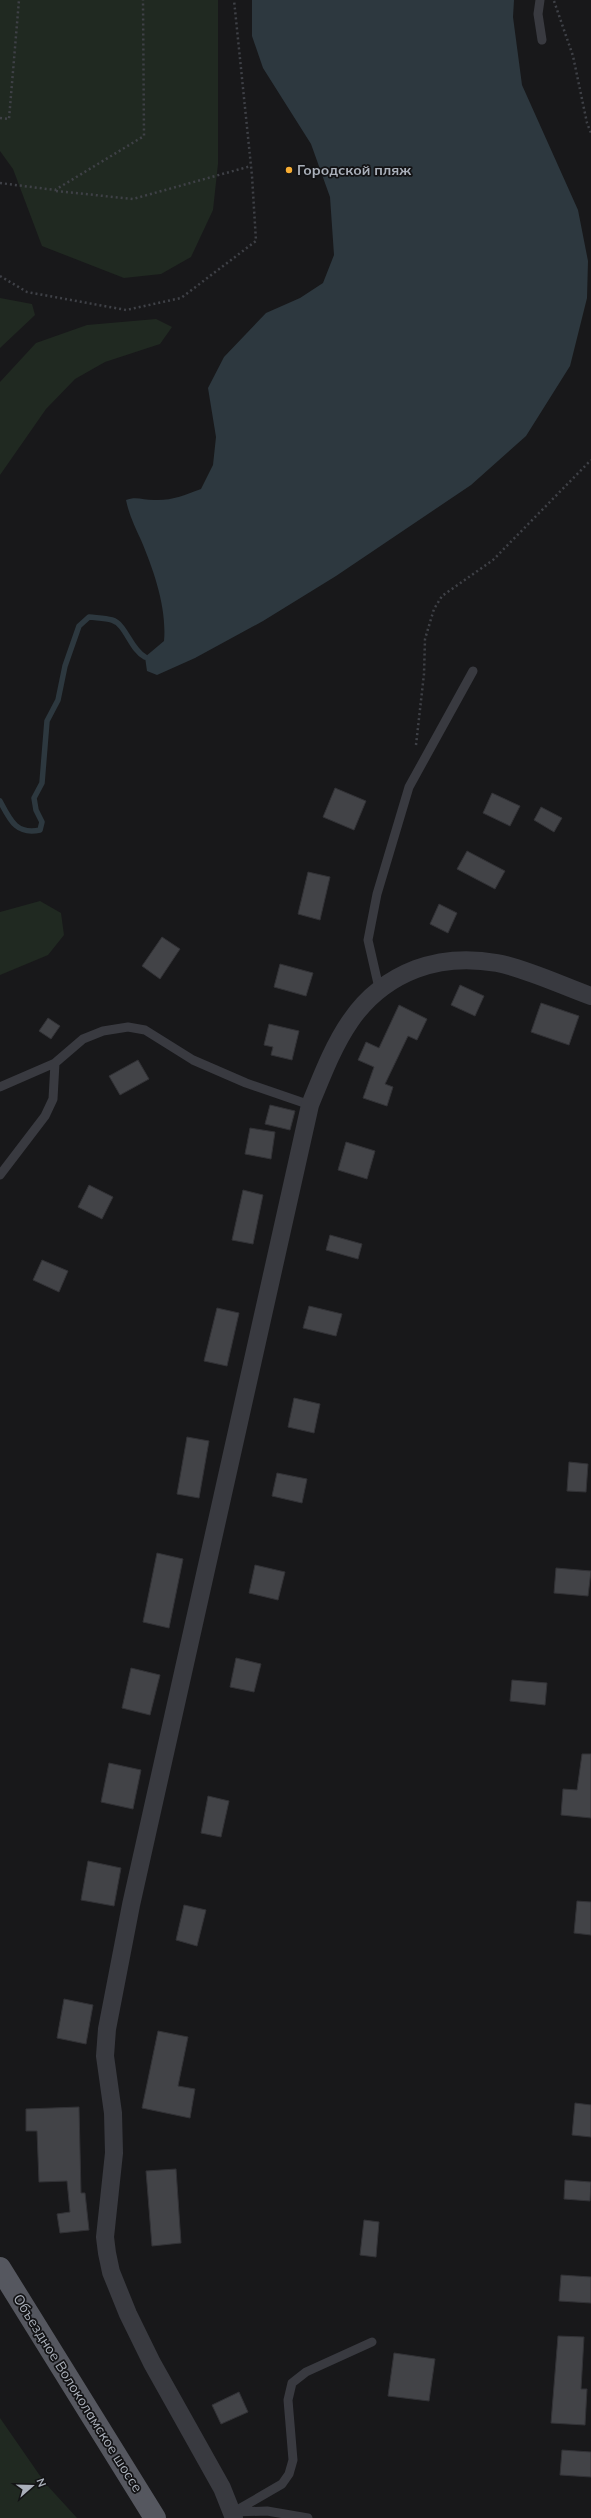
<svg xmlns="http://www.w3.org/2000/svg" width="591" height="2518" font-family="Mulish,sans-serif">
<style>
.green{fill:#202921}
.water{fill:#2d383f}
.lines{fill:none;stroke-linecap:round;stroke-linejoin:round}
.stream{stroke:#2d383f;stroke-width:5.5}
.building{fill:#424347;stroke:#323236}
.path{stroke:#3f4147;stroke-width:2.5;stroke-dasharray:2 3;stroke-linecap:butt}
.service{stroke:#393a40;stroke-width:9}
.minor{stroke:#393a40;stroke-width:18}
.primary{stroke:#55575f;stroke-width:22}
.poi-dot{fill:#f8ad33;stroke:#131315;stroke-width:1.5}
.labels{text-anchor:middle;stroke-width:3.5;stroke-linejoin:round;paint-order:stroke}
.poi-label{font-size:14px;font-weight:bold;fill:#aab0ba;stroke:#131315;text-anchor:start}
.street-label{font-size:14px;fill:#aab0ba;stroke:#131315}
</style>
<rect width="100%" height="100%" fill="#18181a"/>
<path class="green" d="M0 0H218V164L213 210 191 257 161 274 124 278 42 246 13 169 0 151Z
M0 298 32 304 35 315 0 348Z
M156 319 172 327 160 344 105 362 75 379 46 409 0 475V382L36 343 87 325Z
M40 901 61 913 64 935 48 955 0 975V912Z
M0 2418 45 2483 77 2518H0Z"/>
<path class="water" d="M252 0H514L513 17 522 85 578 210 588 261 587 298 570 366 526 436 471 485 336 576 263 621 195 658 157 675 147 671 145 657 164 641C167 608 154 571 141 540 135 527 129 515 126 500 136 496 143 500 154 500 171 501 185 495 201 489L213 465 216 437 208 388 224 357 266 313 300 298 323 283 334 255 330 197 311 144 263 68 252 36Z"/>
<g class="lines">
<path class="stream" d="M0 801C10 820 16 835 40 830L42 822 36 810 34 798 42 783 47 721 58 700 65 666 79 626 89 617C97 618 105 618 112 620 126 624 130 649 145 657"/>
</g>
<path class="building" d="M335 788 366 801 354 830 323 817Z
M492 793 520 806 510 826 483 813Z
M541 807 562 818 554 832 534 820Z
M467 851 505 871 495 889 457 869Z
M308 872 330 877 320 920 298 914Z
M439 904 457 913 448 933 430 924Z
M162 937 180 949 160 979 142 966Z
M280 964 313 973 306 996 274 987Z
M460 985 484 996 475 1016 451 1005Z
M541 1003 579 1016 569 1045 531 1032Z
M399 1005 427 1019 417 1040 408 1036 385 1084 393 1087 387 1106 363 1098 374 1067 358 1060 366 1042 379 1048Z
M48 1018 60 1026 51 1039 39 1031Z
M269 1024 299 1031 292 1060 271 1055 273 1047 264 1045Z
M138 1060 149 1079 120 1095 109 1076Z
M270 1105 295 1111 290 1130 265 1124Z
M250 1128 275 1132 271 1159 245 1154Z
M346 1142 375 1151 367 1179 338 1170Z
M89 1185 113 1197 102 1219 78 1207Z
M243 1190 263 1195 253 1244 232 1240Z
M330 1235 362 1244 358 1259 326 1250Z
M42 1260 68 1271 59 1292 33 1280Z
M309 1306 342 1314 336 1336 303 1328Z
M217 1308 239 1313 227 1366 204 1361Z
M294 1398 320 1404 314 1433 288 1427Z
M187 1437 209 1441 199 1498 177 1494Z
M569 1462 588 1464 586 1492 567 1491Z
M277 1473 307 1479 302 1503 272 1496Z
M157 1553 183 1559 169 1628 143 1622Z
M255 1565 285 1572 278 1600 249 1593Z
M556 1568 591 1571 588 1596 554 1593Z
M236 1658 261 1664 254 1692 230 1687Z
M131 1668 160 1675 150 1715 122 1708Z
M512 1680 547 1683 545 1705 510 1701Z
M582 1754H591V1818L561 1815 563 1789 577 1790Z
M109 1763 141 1770 133 1809 101 1802Z
M208 1796 229 1801 221 1837 201 1833Z
M88 1861 121 1868 114 1906 81 1900Z
M577 1901 591 1902V1935L574 1933Z
M184 1905 206 1910 197 1946 176 1940Z
M64 1999 93 2005 86 2044 57 2038Z
M158 2031 188 2037 178 2086 195 2089 190 2118 142 2108Z
M575 2103 591 2105V2137L572 2135Z
M79 2107 81 2193H85L89 2230 60 2233 57 2214 70 2212 67 2181 39 2182 37 2131H26V2109Z
M176 2169 181 2243 152 2246 146 2171Z
M565 2180 591 2182 590 2201 564 2199Z
M364 2220 379 2222 376 2257 360 2255Z
M561 2275 591 2277V2303L559 2301Z
M558 2336 584 2337 581 2389H587L585 2425 551 2423Z
M394 2353 435 2359 429 2401 388 2396Z
M239 2392 248 2412 221 2424 212 2405Z
M562 2450 591 2452V2477L560 2475Z"/>
<g class="lines">
<path class="path" d="M554 1 573 56 587 123 591 133
M0 118 9 119 19 0
M0 183 55 190 144 136 143 0
M56 191 133 199 251 166
M0 276 27 292 126 310 181 298 256 241 252 176 234 0
M416 745 424 674 425 639 434 609 442 596 493 560 591 460"/>
<path class="service" d="M540 0 538 14 542 40
M379 988 368 940 377 894 409 787 473 671
M0 1087 55 1063 83 1039 103 1031 128 1027 145 1030 193 1060 246 1083 310 1105
M0 1175 45 1116 53 1099 55 1063
M233 2512 267 2511 308 2518
M232 2513 282 2484 289 2474 293 2460 288 2400 292 2383 306 2372 372 2342"/>
<path class="minor" d="M234 2518 222 2488 152 2363 128 2314 111 2272 107 2253 105 2237 114 2153 113 2113 105 2056 107 2029 131 1905 310 1105C334 1046 353 993 416 969 443 959 469 958 497 963 525 968 563 986 591 996"/>
<path class="primary" d="M0 2268 155 2518"/>
</g>
<circle class="poi-dot" cx="289" cy="170" r="4"/>
<g class="labels">
<g class="poi-label">
<text x="297" y="175">Городской пляж</text>
</g>
<g class="street-label">
<text transform="translate(78 2393) rotate(58)" y="5">Объездное Волоколамское шоссе</text>
</g>
</g>
<g transform="translate(32 2486) rotate(70)" stroke="#131315" stroke-width="3" paint-order="stroke">
<path d="M0-3L7 15L0 10L-7 15Z" fill="#aab0ba"/>
<text y="-6" font-size="11" font-weight="bold" text-anchor="middle" fill="#aab0ba">N</text>
</g>
</svg>
